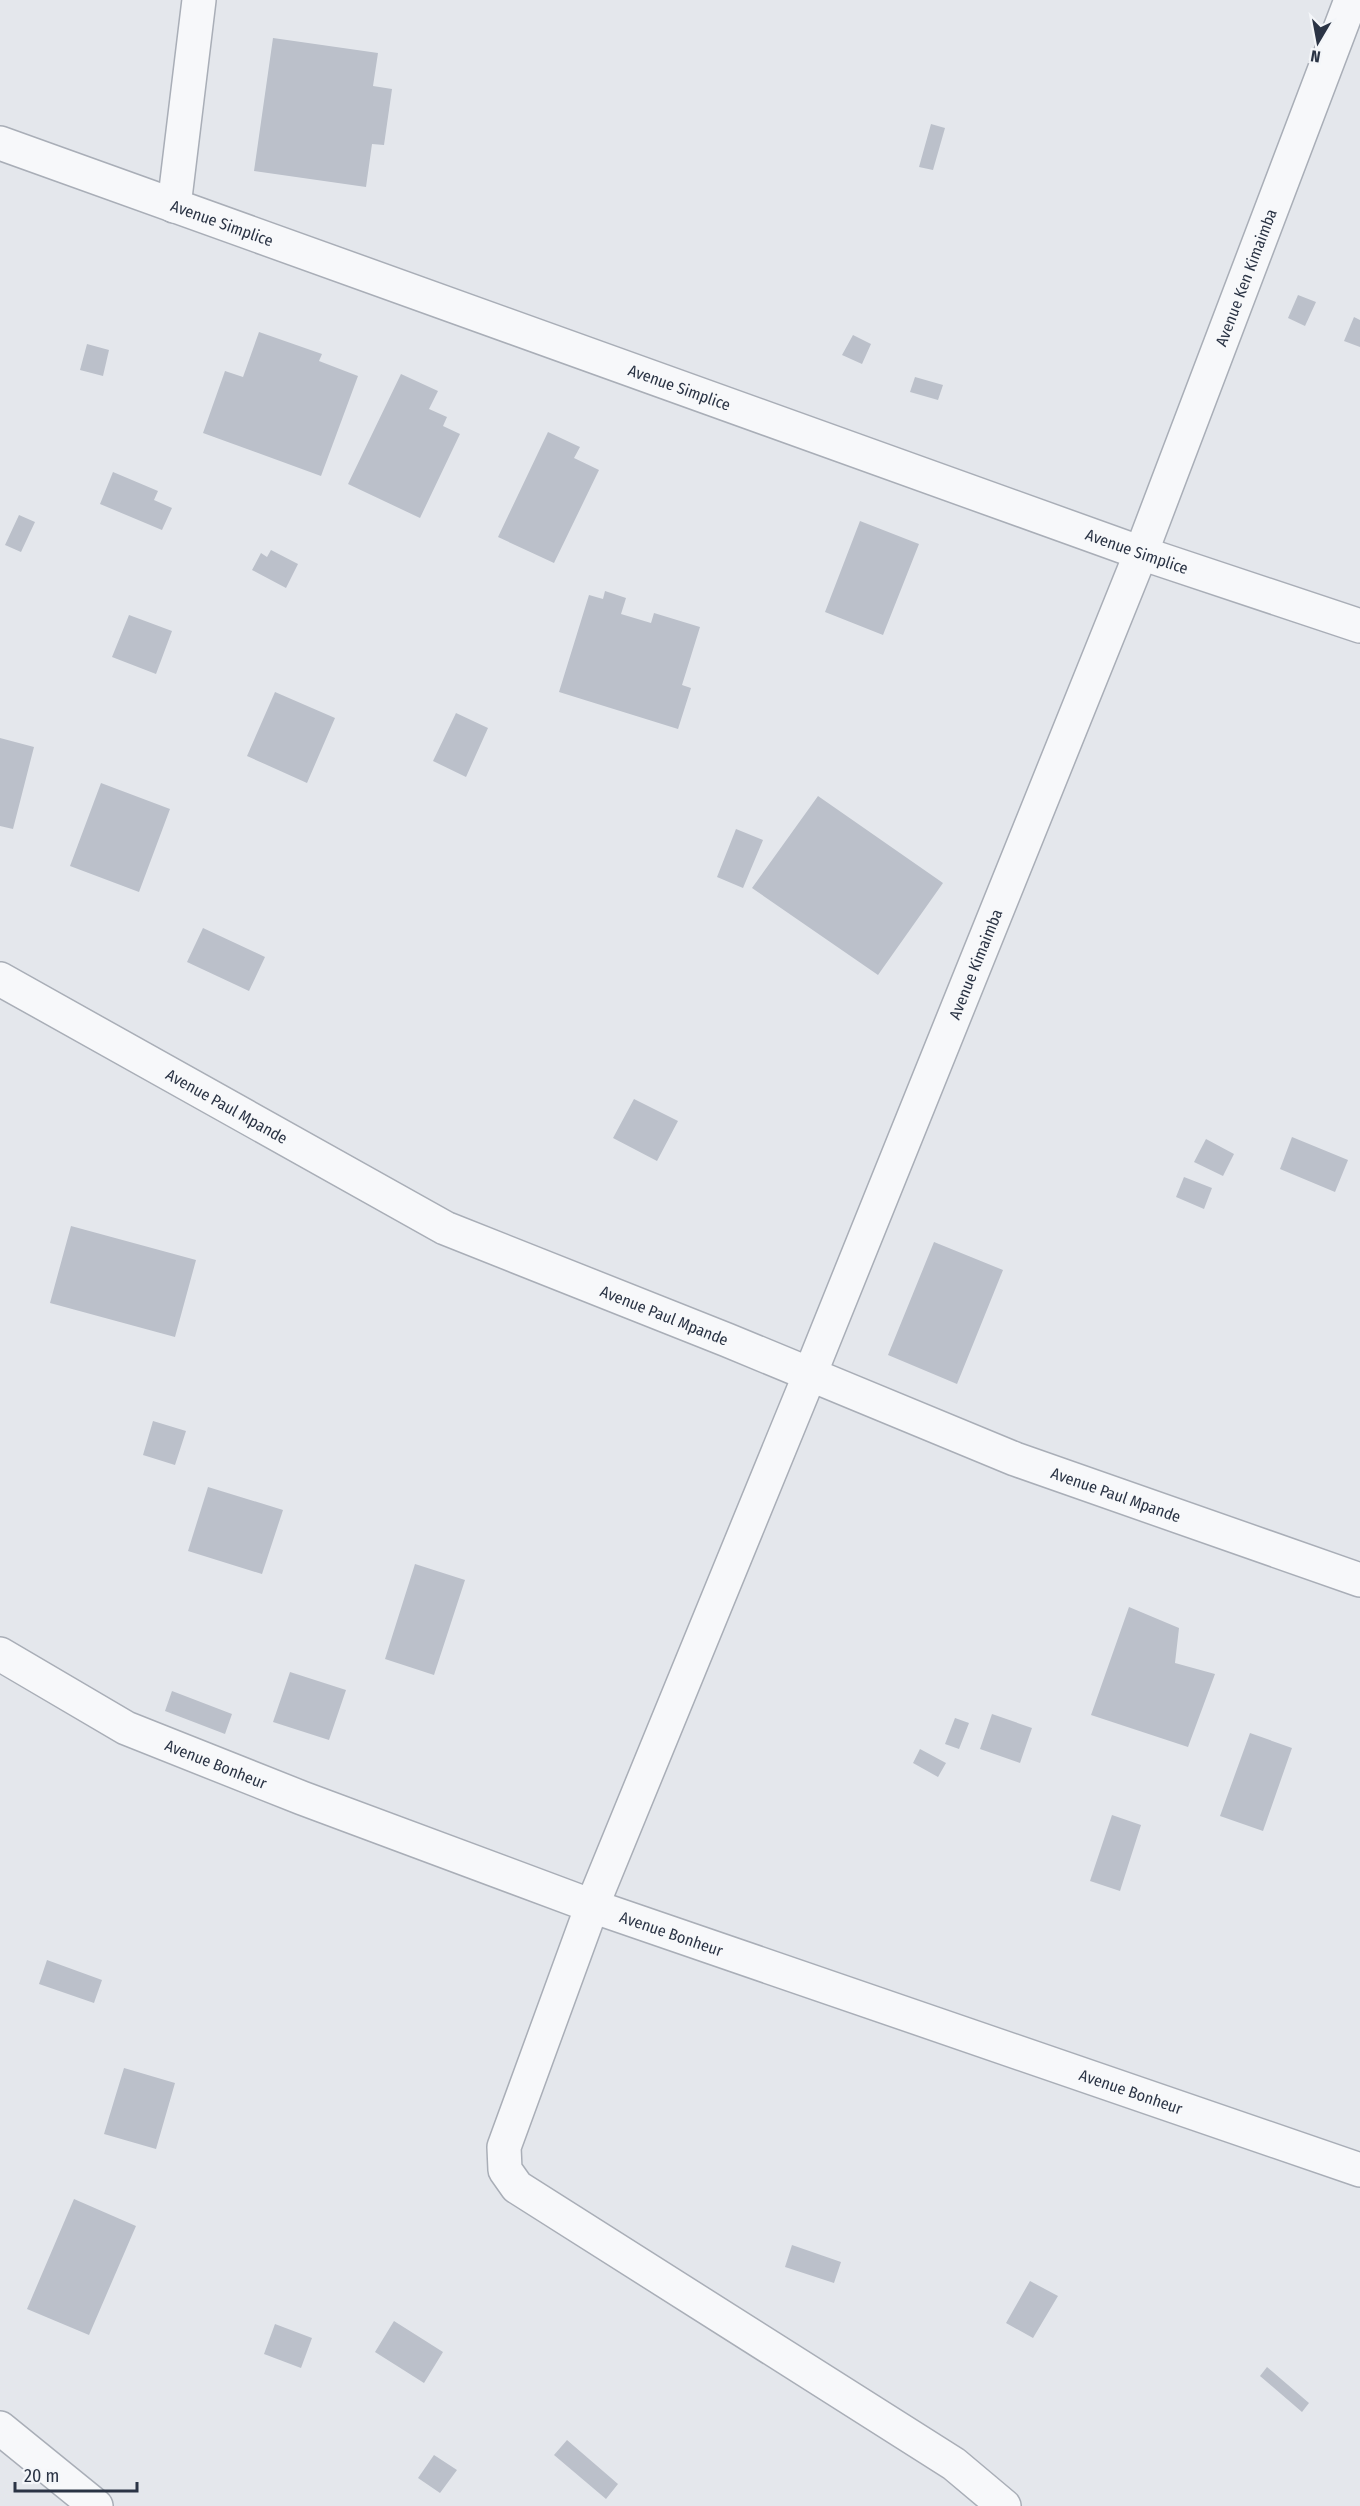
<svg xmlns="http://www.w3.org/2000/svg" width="1360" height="2506" font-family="'Fira Sans Condensed',sans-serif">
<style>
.building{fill:#bbc0ca}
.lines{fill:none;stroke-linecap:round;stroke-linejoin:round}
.street-casing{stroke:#a9aeb7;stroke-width:36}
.street{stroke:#f7f8fa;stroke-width:33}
.labels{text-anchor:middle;stroke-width:4.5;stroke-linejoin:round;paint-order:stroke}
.street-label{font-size:16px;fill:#2b3445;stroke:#f4f6f9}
</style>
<rect width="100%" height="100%" fill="#e4e7ec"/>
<path class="building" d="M273 38 378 53 373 86 392 89 384 145 372 144 366 187 254 171Z
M931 124 945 128 933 170 919 167Z
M1298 295 1316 302 1305 326 1288 318Z
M1354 317 1360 320V347L1344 341Z
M259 332 322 354 319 361 358 376 321 476 203 433 225 371 243 377Z
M853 335 871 344 862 364 842 355Z
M87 344 109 350 103 376 80 370Z
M401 374 438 391 429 409 447 417 443 426 460 434 420 518 348 484Z
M915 377 943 385 938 400 910 392Z
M548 432 580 447 574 458 599 470 554 563 498 537Z
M113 472 158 491 154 500 172 508 162 530 100 504Z
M19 515 35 522 21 552 5 545Z
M860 521 919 544 883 635 825 612Z
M271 550 298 564 286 588 252 570 261 553 267 557Z
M605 591 626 598 621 614 651 623 654 613 700 627 682 685 691 688 678 729 559 692 589 595 603 599Z
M129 615 172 631 156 674 112 657Z
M275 692 335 718 307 783 247 756Z
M456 713 488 728 466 777 433 761Z
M0 738 34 747 13 829 0 826Z
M101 783 170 809 139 892 70 866Z
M818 796 943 883 878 975 752 888Z
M736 829 763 840 743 888 717 877Z
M203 928 265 957 249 991 187 962Z
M634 1099 678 1121 657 1161 613 1138Z
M1292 1137 1348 1160 1335 1192 1280 1169Z
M1206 1139 1234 1154 1223 1176 1194 1162Z
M1184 1177 1212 1188 1204 1209 1176 1197Z
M71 1226 196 1260 175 1337 50 1303Z
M934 1242 1003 1270 957 1384 888 1355Z
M153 1421 186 1431 175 1465 143 1455Z
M208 1487 283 1510 262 1574 188 1551Z
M415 1564 465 1580 434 1675 385 1659Z
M1129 1607 1179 1628 1175 1663 1215 1674 1188 1747 1091 1715Z
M290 1672 346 1690 329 1740 273 1722Z
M172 1691 232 1714 225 1734 165 1711Z
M992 1714 1032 1728 1020 1763 980 1749Z
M955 1718 969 1723 959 1749 945 1744Z
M1250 1733 1292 1748 1263 1831 1220 1816Z
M920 1749 946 1763 938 1777 913 1763Z
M1112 1815 1141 1825 1120 1891 1090 1881Z
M47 1960 102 1980 94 2003 39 1984Z
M124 2068 175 2083 156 2149 104 2134Z
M74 2199 136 2226 89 2335 27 2309Z
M792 2245 841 2262 834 2283 785 2267Z
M1030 2281 1058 2296 1033 2338 1006 2323Z
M394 2321 443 2352 424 2383 375 2352Z
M275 2324 312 2338 301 2368 264 2354Z
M1267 2367 1309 2403 1302 2412 1260 2376Z
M567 2440 618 2484 606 2499 554 2455Z
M434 2455 457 2470 440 2493 418 2478Z"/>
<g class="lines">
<g class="street-casing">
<g id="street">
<path id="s1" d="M0 143 1141 553 1360 626"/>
<path d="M174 206 199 0"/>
<path id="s2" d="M0 979 445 1228 727 1340 1015 1459 1360 1580"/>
<path id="s3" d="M0 1654 126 1728 302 1798 592 1906 1360 2170"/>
<path d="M0 2428 96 2506"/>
<path id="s4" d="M1004 2506 954 2464 517 2187 505 2170 504 2147 592 1906 810 1374 1141 553 1351 0"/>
</g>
</g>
<use href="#street" class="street"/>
</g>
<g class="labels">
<g class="street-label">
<text dy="6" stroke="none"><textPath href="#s1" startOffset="236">Avenue Simplice</textPath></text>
<text dy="6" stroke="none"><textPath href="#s4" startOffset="2638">Avenue Ken Kimaimba</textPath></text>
<text dy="6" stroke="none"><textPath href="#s1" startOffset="722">Avenue Simplice</textPath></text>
<text dy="6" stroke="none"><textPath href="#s1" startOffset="1208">Avenue Simplice</textPath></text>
<text dy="6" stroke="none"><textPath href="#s4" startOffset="1900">Avenue Kimaimba</textPath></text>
<text dy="6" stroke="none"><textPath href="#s2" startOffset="260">Avenue Paul Mpande</textPath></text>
<text dy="6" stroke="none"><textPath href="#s2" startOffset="746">Avenue Paul Mpande</textPath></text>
<text dy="6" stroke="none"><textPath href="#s2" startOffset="1232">Avenue Paul Mpande</textPath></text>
<text dy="6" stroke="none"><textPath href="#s3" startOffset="243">Avenue Bonheur</textPath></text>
<text dy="6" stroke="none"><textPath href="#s3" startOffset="729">Avenue Bonheur</textPath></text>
<text dy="6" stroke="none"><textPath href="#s3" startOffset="1215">Avenue Bonheur</textPath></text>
</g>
</g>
<g transform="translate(1318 42) rotate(190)" stroke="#f4f6f9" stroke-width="4.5" paint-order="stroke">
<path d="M0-4.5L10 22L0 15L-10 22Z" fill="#2b3445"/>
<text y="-9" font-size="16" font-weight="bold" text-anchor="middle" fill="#2b3445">N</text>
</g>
<path d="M15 2482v9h122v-9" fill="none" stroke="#2b3445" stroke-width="3"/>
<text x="24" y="2482" font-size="18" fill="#2b3445" stroke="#f4f6f9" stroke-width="4.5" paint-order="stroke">20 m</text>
</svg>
